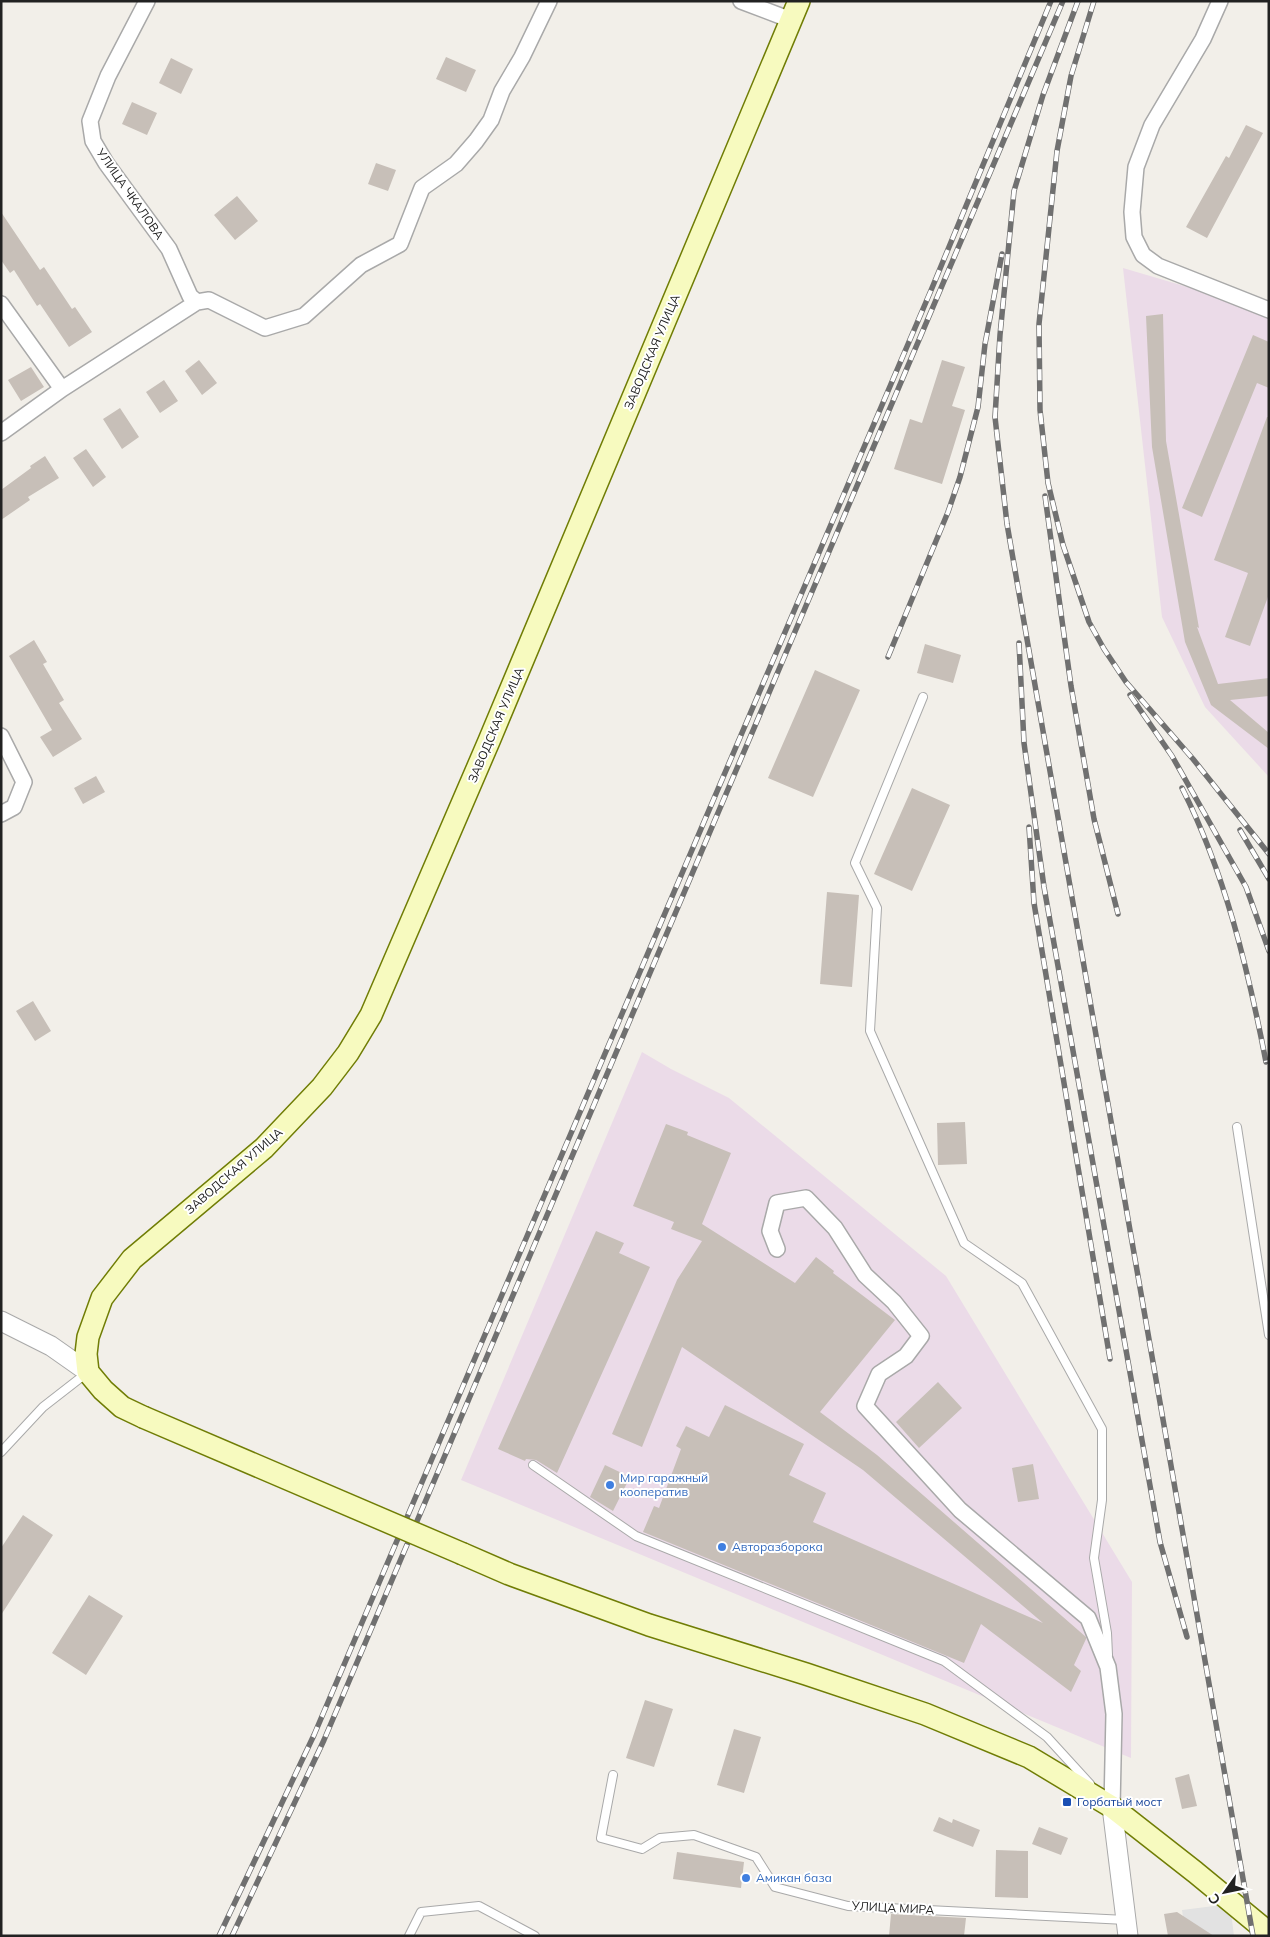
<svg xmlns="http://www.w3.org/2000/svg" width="1270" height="1937" font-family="Mulish,sans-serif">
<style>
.industrial{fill:#ebdbe8}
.parking{fill:#e2e2e2}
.building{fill:#c7bfb8}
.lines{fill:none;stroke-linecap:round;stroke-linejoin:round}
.service-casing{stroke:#a9a9a9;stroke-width:10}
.minor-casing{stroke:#a9a9a9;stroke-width:18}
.tertiary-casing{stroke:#a9a9a9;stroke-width:21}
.secondary-casing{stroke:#707d05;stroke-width:24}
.service{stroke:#fff;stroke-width:8}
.minor{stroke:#fff;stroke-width:15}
.tertiary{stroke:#fff;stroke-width:19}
.secondary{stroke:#f7fabf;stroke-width:21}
.rail-casing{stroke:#707070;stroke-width:5.5}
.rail{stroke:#fff;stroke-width:4;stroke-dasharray:11;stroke-linecap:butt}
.secondary-bridge-casing{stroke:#707d05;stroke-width:24;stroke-linecap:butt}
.secondary-bridge{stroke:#f7fabf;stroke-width:21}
.shop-dot{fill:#3f7fe0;stroke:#fff;stroke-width:2}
.transit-dot{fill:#1a4fb4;stroke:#fff;stroke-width:2}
.labels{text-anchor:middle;stroke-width:4;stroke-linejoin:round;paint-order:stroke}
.street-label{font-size:12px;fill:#222;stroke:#fff}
.shop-label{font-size:12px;fill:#366cbe;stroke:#fff;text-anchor:start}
.transit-label{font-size:12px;fill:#164399;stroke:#fff;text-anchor:start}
</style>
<rect width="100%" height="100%" fill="#f2efe9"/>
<path class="industrial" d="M1123 268 1269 311V777L1205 707 1162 617Z
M642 1052 671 1069 729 1098 946 1276 1132 1582 1131 1758 461 1480Z"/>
<path class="parking" d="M1230 1904 1234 1936H1186L1182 1910Z"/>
<path class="building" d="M446 57 476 70 466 92 436 79Z
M171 58 193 69 181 94 159 83Z
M132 102 157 113 147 135 122 124Z
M1246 125 1263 133 1207 238 1186 227 1226 156 1229 158Z
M376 163 396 170 388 191 368 184Z
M237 196 258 221 235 240 214 215Z
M1 212 40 270 44 267 72 309 75 307 92 332 69 347 40 304 37 306 14 270 10 273 1 260Z
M1163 314 1166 441 1199 628 1197 627 1218 684 1269 678V696L1230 700 1269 733V749L1211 705 1185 642 1152 447 1146 316Z
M1253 335 1269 342V388L1257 383 1202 517 1182 508Z
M199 360 217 383 202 395 185 371Z
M942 360 965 367 952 406 965 410 942 484 894 469 910 419 922 423Z
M31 367 44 387 21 401 8 380Z
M164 380 178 401 160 413 146 392Z
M120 408 139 437 122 449 103 419Z
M1267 417H1269V594L1250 646 1225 637 1248 573 1214 560Z
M86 449 106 477 93 487 73 458Z
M45 456 59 478 28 497 30 500 1 520V490L31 468 30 466Z
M34 640 47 662 43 664 64 700 59 703 82 739 53 757 40 737 52 730 9 656Z
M925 644 961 655 953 683 917 673Z
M815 670 860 690 813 797 768 778Z
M96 776 105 792 83 804 74 788Z
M912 788 950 805 912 891 874 874Z
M827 892 859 895 852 987 820 984Z
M33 1001 51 1031 35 1041 16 1011Z
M965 1122 967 1164 938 1165 937 1123Z
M666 1124 688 1132 687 1135 731 1153 702 1224 795 1283 816 1257 834 1271 833 1273 895 1320 820 1412 877 1455 1086 1637V1639L1074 1665 1081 1671 1071 1692 981 1624 964 1663 643 1532 654 1506 659 1508 681 1449 676 1446 686 1426 709 1437 725 1405 804 1444 789 1475 826 1493 813 1522 1043 1623 863 1470 682 1347 642 1447 612 1434 677 1280 702 1241 671 1229 674 1222 633 1206Z
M596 1231 624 1243 619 1253 650 1267 557 1473 536 1460 526 1459 525 1461 498 1449Z
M938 1382 962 1408 919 1448 896 1422Z
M1033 1464 1039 1499 1018 1502 1012 1468Z
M605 1465 630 1477 613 1511 590 1497Z
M23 1515 53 1535 1 1615V1548Z
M89 1595 123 1616 86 1675 52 1653Z
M645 1700 673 1709 654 1767 626 1758Z
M734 1729 761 1737 744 1793 717 1785Z
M1189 1774 1197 1806 1182 1809 1175 1778Z
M939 1817 952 1823 953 1819 980 1830 973 1847 933 1831Z
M1039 1827 1068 1838 1061 1855 1032 1844Z
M996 1850 1028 1851V1898L995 1897Z
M677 1852 744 1862 741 1888 673 1879Z
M1177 1912 1214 1936H1168L1164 1914Z
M891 1914 966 1918 964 1936H889Z"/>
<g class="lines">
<g class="service-casing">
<path id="service" d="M923 697 855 863 877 908 870 1031 964 1243 1022 1283 1102 1429V1500L1094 1558 1107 1633 1108 1655
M1237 1127 1269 1335
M1 1452 43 1407 88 1372
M533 1465 636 1536 944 1661 1047 1737 1090 1784
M613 1775 601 1838 642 1849 660 1838 694 1835 756 1857 775 1887 848 1906 1126 1920
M409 1936 421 1912 479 1906 535 1936"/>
</g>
<g class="minor-casing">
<path id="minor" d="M147 1 108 76 90 121 93 141 106 163 169 249 190 296 197 302
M741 1 791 20
M1220 1 1203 39 1152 125 1136 167 1132 212 1134 237 1143 255 1158 266 1269 310
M1 304 62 389
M1 433 62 389 197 302 209 300 265 328 304 316 361 265 400 244 422 188 456 164 476 141 491 120 502 91 522 57 549 1
M1 736 24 782 14 807 1 814
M777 1249 770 1231 777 1203 806 1198 835 1228 865 1275 894 1302 921 1336 906 1356 879 1374 865 1406 960 1510 1088 1618 1108 1667 1114 1714 1112 1807"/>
</g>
<g class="tertiary-casing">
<path id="tertiary" d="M1 1321 51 1346 88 1372
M1112 1807 1128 1936"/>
</g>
<g class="secondary-casing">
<path id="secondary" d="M143 1417 122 1407 103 1390 88 1372 86 1354 88 1337 102 1298 132 1259 264 1148 322 1087 348 1053 371 1015 489 741 799 1
M463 1554 509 1574 649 1625 806 1674 925 1714 1029 1757 1112 1807 1195 1872 1269 1933"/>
</g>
<use href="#service" class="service"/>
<use href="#minor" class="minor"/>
<use href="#tertiary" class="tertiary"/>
<use href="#secondary" class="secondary"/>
<g class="rail-casing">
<path id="rail" d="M1078 1 1043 95 1014 191 1000 335 995 417 1007 524 1020 599 1253 1936
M1094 1 1071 76 1057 151 1039 324 1040 410 1048 483 1063 545 1089 622 1104 649 1126 682 1193 759 1269 854
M1045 496 1071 686 1094 819 1118 914
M1019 643 1024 743 1044 887 1160 1542 1187 1637
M888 657 948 512 960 477 978 407 985 344 1002 254
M1130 695 1172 756 1246 887 1269 951
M1182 788C1225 873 1248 969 1266 1062
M1029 827 1034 903 1110 1359
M1240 830 1269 879
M219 1936 314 1735 932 288 1051 1
M232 1936 324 1740 1063 1"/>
</g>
<use href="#rail" class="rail"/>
<g class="secondary-bridge-casing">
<path id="secondary-bridge" d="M143 1417 463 1554"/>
</g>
<use href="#secondary-bridge" class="secondary-bridge"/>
</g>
<g class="shop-dot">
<circle cx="610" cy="1485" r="5"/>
<circle cx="722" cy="1547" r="5"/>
<circle cx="746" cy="1878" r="5"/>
</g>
<rect class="transit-dot" x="1062" y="1797" width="10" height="10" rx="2.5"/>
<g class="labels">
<g class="street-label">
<text transform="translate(130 194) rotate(55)" y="4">УЛИЦА ЧКАЛОВА</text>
<text transform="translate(652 352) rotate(-67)" y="4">ЗАВОДСКАЯ УЛИЦА</text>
<text transform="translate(496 725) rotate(-67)" y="4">ЗАВОДСКАЯ УЛИЦА</text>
<text transform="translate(234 1171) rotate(-41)" y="4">ЗАВОДСКАЯ УЛИЦА</text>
<text transform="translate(893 1908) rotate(3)" y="4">УЛИЦА МИРА</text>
</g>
<g class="shop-label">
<text x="620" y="1482">Мир гаражный<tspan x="620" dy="14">кооператив</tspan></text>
<text x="732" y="1551">Авторазборока</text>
<text x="756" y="1882">Амикан база</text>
</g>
<g class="transit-label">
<text x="1077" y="1806">Горбатый мост</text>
</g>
</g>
<rect width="1270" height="1937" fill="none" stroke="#222222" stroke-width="5"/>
<g transform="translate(1225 1892) rotate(237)" stroke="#ffffff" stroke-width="4" paint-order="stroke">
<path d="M0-4L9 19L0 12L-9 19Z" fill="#222222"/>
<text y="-8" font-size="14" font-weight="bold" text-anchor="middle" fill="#222222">С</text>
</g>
</svg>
